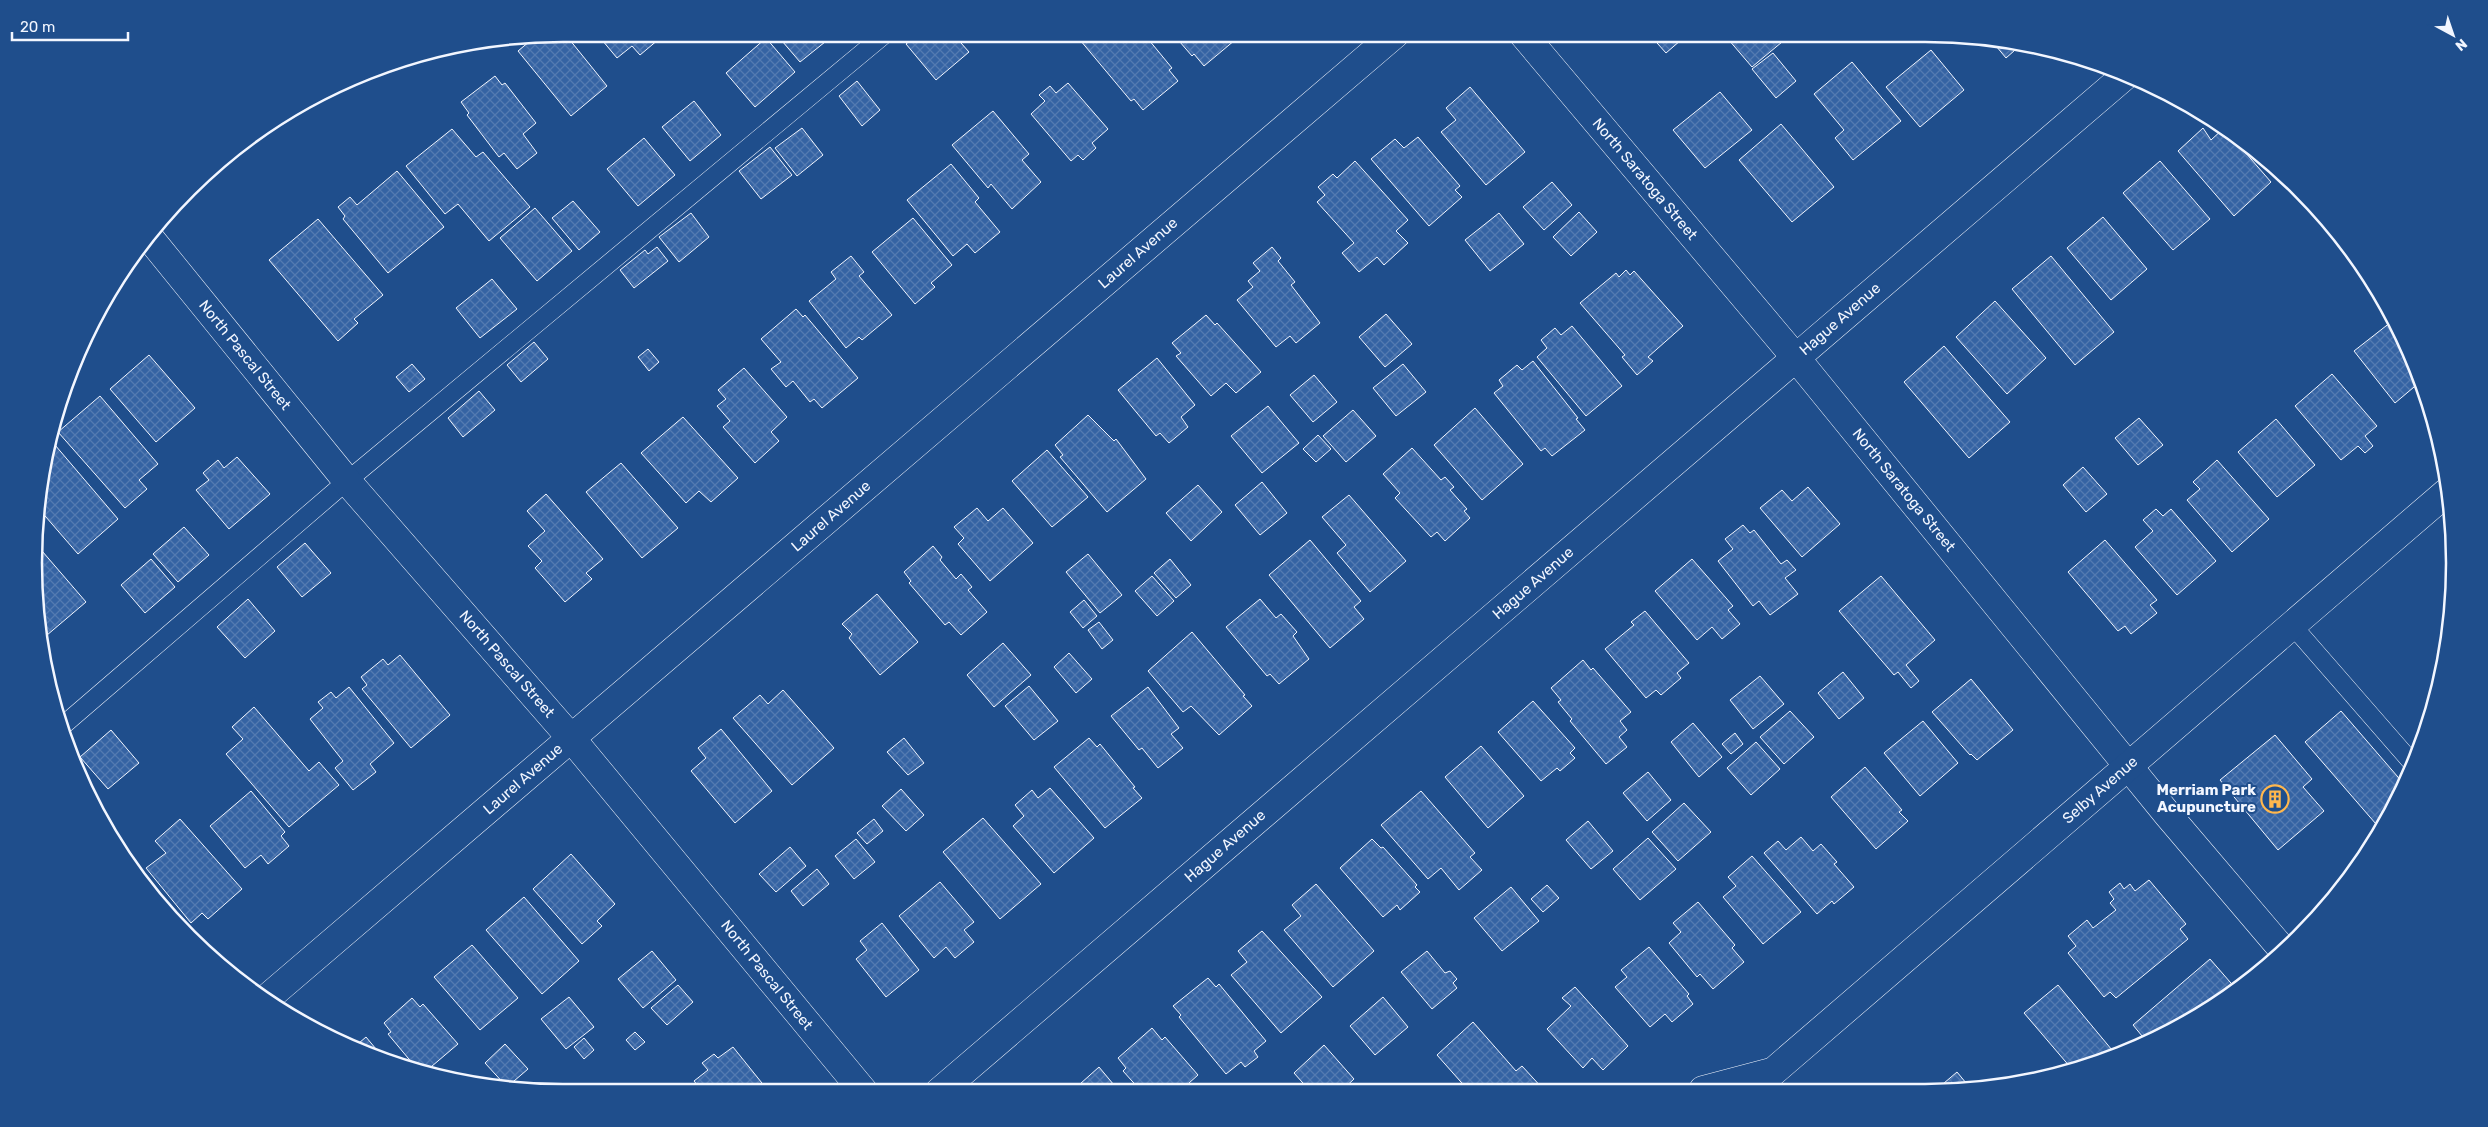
<svg xmlns="http://www.w3.org/2000/svg" width="2488" height="1127" font-family="Rubik,sans-serif">
<style>
.building{fill:url(#building-cross-hatch);stroke:#f2f6ff}
.lines{fill:none;stroke-linecap:round;stroke-linejoin:round}
.lane-casing{stroke:#f2f6ff;stroke-width:19}
.street-casing{stroke:#f2f6ff;stroke-width:29}
.secondary-casing{stroke:#f2f6ff;stroke-width:29}
.lane{stroke:#1f4e8c;stroke-width:18}
.street{stroke:#1f4e8c;stroke-width:28}
.secondary{stroke:#1f4e8c;stroke-width:28}
.labels{text-anchor:middle;stroke-width:4;stroke-linejoin:round;paint-order:stroke}
.street-label{font-size:15px;fill:#f2f6ff;stroke:#1f4e8c}
.poi-label{font-size:15px;font-weight:bold;fill:#f2f6ff;stroke:#1f4e8c;text-anchor:end}
.rim{fill:none;stroke:#f2f6ff;stroke-width:2.5}
</style>
<defs>
<pattern id="building-cross-hatch" width="8" height="8" patternUnits="userSpaceOnUse" patternTransform="scale(1.25)"><rect width="8" height="8" fill="#3563a3"/><path d="M0 0l8 8M0 8l8-8" fill="none" stroke="#537ab1"/></pattern>
</defs>
<rect width="100%" height="100%" fill="#1f4e8c"/>
<path class="building" d="M565 34 607 86 571 116 518 51 536 36Z
M597 34H665L640 55 632 46 617 58Z
M776 34H835L800 62Z
M918 34H953L969 52 936 80 906 44Z
M1075 34H1144L1172 68 1169 70 1178 81 1143 110 1134 99 1131 101Z
M1173 34H1230L1235 40 1204 66 1194 54 1192 56Z
M1649 34H1688L1666 53Z
M1734 34H1775L1782 42 1752 67 1728 39Z
M766 38 795 72 755 107 726 73Z
M1991 40 2023 43 2006 58Z
M1931 50 1964 90 1920 127 1886 87Z
M1773 53 1796 81 1776 98 1752 69Z
M1852 62 1901 121 1853 160 1835 138 1844 130 1814 94Z
M495 76 502 85 505 83 536 123 523 134 537 153 517 169 504 153 499 157 467 115 469 113 461 102Z
M857 81 880 110 862 126 839 96Z
M1068 83 1108 129 1092 143 1096 148 1083 160 1078 155 1071 161 1031 114 1045 101 1039 95 1050 86 1056 93Z
M1470 87 1525 152 1486 185 1441 132 1456 120 1446 108Z
M1720 92 1752 130 1705 168 1673 130Z
M694 101 721 135 690 161 662 127Z
M993 111 1029 154 1022 160 1041 182 1012 209 991 184 988 188 952 145Z
M1781 124 1834 187 1792 222 1739 160Z
M802 128 823 155 797 176 775 148Z
M2203 128 2211 140 2224 128 2271 182 2234 216 2178 151Z
M452 129 476 157 483 152 530 207 489 241 458 204 445 214 406 166Z
M1418 137 1460 186 1455 190 1462 197 1429 226 1371 159 1395 139 1404 148Z
M644 138 675 175 638 206 607 169Z
M770 147 792 175 761 199 739 171Z
M1355 161 1408 220 1396 231 1408 243 1384 265 1377 257 1359 272 1342 253 1354 243 1317 202 1325 195 1318 187 1333 174 1337 178Z
M2160 161 2210 219 2173 250 2123 193Z
M951 164 979 198 975 202 1000 232 975 253 967 244 953 256 907 200Z
M397 171 444 227 388 273 343 219 345 216 338 207 350 197 357 205Z
M1552 182 1572 205 1544 230 1523 207Z
M573 201 600 232 579 250 552 218Z
M535 208 572 251 537 281 500 238Z
M1579 212 1597 232 1571 256 1553 237Z
M691 213 709 237 679 262 659 237Z
M1499 213 1524 244 1490 271 1465 240Z
M2103 217 2147 269 2111 300 2067 248Z
M913 218 952 265 931 283 935 287 915 304 872 252Z
M318 219 383 295 354 319 358 323 338 341 269 260Z
M657 247 668 261 634 288 620 270 645 250 648 254Z
M1272 247 1281 258 1278 261 1295 282 1291 285 1320 323 1296 343 1290 336 1276 347 1237 300 1253 287 1248 281 1260 271 1253 263Z
M851 256 864 272 859 276 892 315 862 340 859 337 846 348 809 301 836 279 831 272Z
M2051 256 2114 332 2075 365 2012 289Z
M1626 270 1630 275 1634 271 1683 326 1648 357 1653 361 1637 375 1622 357 1625 355 1580 303 1616 273 1619 277Z
M492 279 517 309 480 338 456 308Z
M1995 301 2046 358 2007 394 1956 337Z
M796 309 803 317 805 315 858 378 822 408 814 399 810 402 793 381 786 387 771 369 781 362 761 339Z
M1386 314 1412 344 1385 367 1359 337Z
M1206 315 1215 325 1217 323 1261 372 1236 393 1226 383 1211 396 1176 356 1181 353 1172 343Z
M2391 322 2414 361 2420 382 2395 403 2354 351Z
M1572 326 1622 386 1586 416 1537 357 1547 348 1541 340 1555 328 1561 335Z
M534 342 548 359 521 382 507 365Z
M1944 346 2010 422 1969 458 1904 382Z
M648 349 659 362 649 371 638 357Z
M149 355 195 408 156 442 110 389Z
M1157 358 1195 405 1181 417 1188 427 1169 443 1160 433 1156 436 1118 390Z
M1533 361 1578 418 1576 419 1585 430 1552 456 1545 448 1541 451 1494 393 1503 386 1499 380 1517 365 1522 370Z
M412 364 425 379 409 392 396 377Z
M1403 364 1426 392 1396 416 1373 388Z
M744 368 787 417 771 432 779 441 755 463 723 427 730 421 717 406 726 399 718 390Z
M2332 374 2377 426 2365 436 2373 446 2365 453 2358 446 2341 460 2295 406Z
M1314 375 1337 402 1313 422 1290 395Z
M479 391 495 410 463 437 448 418Z
M100 396 158 464 139 480 147 489 125 508 58 432Z
M1268 406 1299 443 1262 473 1231 436Z
M1475 408 1523 464 1482 500 1434 445Z
M1353 410 1376 436 1346 462 1323 436Z
M1088 415 1114 441 1116 439 1146 479 1107 512 1060 457 1063 455 1055 445Z
M683 417 738 478 711 502 699 491 686 503 641 453Z
M2139 418 2163 445 2138 465 2115 438Z
M2276 419 2315 465 2277 497 2238 452Z
M1318 435 1331 449 1316 462 1303 449Z
M55 445 118 519 78 554 39 509 44 460 46 453Z
M1412 448 1441 480 1445 477 1454 487 1450 490 1467 509 1464 511 1470 518 1445 541 1437 532 1431 537 1395 498 1400 493 1383 474Z
M1047 450 1088 497 1052 527 1012 481Z
M237 457 270 494 229 529 196 490 209 480 203 473 218 460 224 468Z
M2217 460 2269 519 2232 552 2187 500 2200 489 2193 482Z
M621 463 678 528 642 558 586 492Z
M2083 467 2107 494 2086 512 2063 485Z
M1262 482 1287 513 1260 535 1235 505Z
M1198 485 1222 512 1191 541 1166 513Z
M1808 487 1840 524 1802 557 1760 508 1782 490 1792 501Z
M546 494 603 559 586 573 592 579 565 602 535 568 542 561 528 546 545 531 527 511Z
M1349 495 1406 561 1370 592 1337 553 1346 545 1322 517Z
M977 508 988 521 1003 508 1033 543 990 581 958 544 964 538 954 527Z
M2156 509 2163 516 2171 509 2216 561 2177 595 2135 547 2153 531 2143 520Z
M1743 525 1750 533 1754 530 1781 564 1787 560 1796 570 1785 578 1798 594 1770 615 1759 601 1753 606 1718 561 1733 549 1725 539Z
M184 527 209 555 178 582 153 554Z
M1310 540 1361 601 1354 607 1364 619 1330 648 1269 575Z
M2105 540 2157 600 2150 605 2157 613 2131 634 2125 626 2118 631 2068 572Z
M305 543 331 573 302 597 277 567Z
M36 544 86 602 40 641 34 563Z
M933 546 942 557 940 560 956 579 961 574 972 587 968 590 987 612 961 635 949 622 945 625 909 583 911 581 904 572Z
M1088 554 1122 595 1100 613 1066 572Z
M151 559 175 587 145 613 121 585Z
M1170 559 1191 585 1176 598 1154 573Z
M1692 559 1733 606 1728 610 1740 624 1722 639 1712 627 1697 640 1655 591Z
M1152 576 1174 601 1157 616 1135 591Z
M1881 576 1935 640 1906 665 1919 681 1911 688 1898 672 1894 675 1839 611Z
M877 594 918 642 880 675 849 638 852 634 842 624Z
M248 599 275 631 245 658 217 627Z
M1260 599 1276 618 1281 614 1297 632 1293 636 1309 659 1279 684 1270 674 1267 676 1226 627Z
M1084 600 1097 616 1083 628 1070 612Z
M1645 611 1689 663 1677 673 1681 678 1661 695 1656 690 1646 698 1605 649 1634 625 1631 622Z
M1099 622 1113 640 1102 649 1088 630Z
M1192 632 1245 695 1243 696 1252 706 1219 735 1191 706 1183 712 1148 671Z
M1003 643 1031 675 994 707 967 675Z
M1069 653 1092 679 1076 693 1054 667Z
M400 655 450 715 411 748 362 689 367 685 361 677 383 659 388 665Z
M1583 660 1591 670 1593 668 1631 712 1620 721 1627 730 1619 737 1627 747 1606 764 1570 721 1572 719 1558 702 1561 700 1551 688Z
M1843 672 1864 698 1839 719 1818 693Z
M1760 676 1784 704 1753 729 1730 700Z
M1971 679 2013 730 1977 760 1971 754 1970 755 1932 712Z
M1029 686 1058 721 1034 740 1005 706Z
M349 687 394 743 370 764 376 772 353 790 335 768 343 761 310 719 323 708 318 702 331 692 336 698Z
M1148 687 1179 728 1171 734 1183 748 1158 768 1142 748 1139 750 1111 716Z
M783 690 834 748 792 785 733 718 760 695 768 704Z
M1533 701 1575 748 1570 753 1575 758 1560 771 1557 768 1541 781 1498 732Z
M254 707 309 771 319 762 339 785 289 827 226 754 243 739 232 727Z
M1790 711 1814 737 1784 764 1760 737Z
M2341 711 2404 784 2385 816 2376 824 2305 742Z
M1923 721 1958 763 1920 796 1884 753Z
M1693 723 1722 757 1699 777 1671 742Z
M721 729 772 791 735 823 691 771 706 758 698 748Z
M111 730 139 763 108 789 80 757Z
M1735 733 1743 744 1731 754 1722 744Z
M2275 735 2312 779 2303 787 2324 811 2278 850 2220 780Z
M904 738 924 763 908 775 887 752Z
M1089 738 1097 747 1100 744 1135 787 1133 788 1142 798 1105 828 1054 767Z
M1756 742 1780 769 1751 795 1727 768Z
M1481 746 1524 796 1488 828 1445 777Z
M1865 767 1902 810 1899 812 1908 821 1876 849 1831 797Z
M1648 772 1671 800 1647 821 1623 793Z
M1050 788 1094 838 1054 873 1013 826 1024 816 1015 805 1032 790 1038 798Z
M901 789 924 815 906 831 882 806Z
M251 791 285 832 281 836 289 846 268 864 261 855 245 868 210 826Z
M1421 791 1475 853 1470 857 1482 870 1459 890 1441 868 1428 879 1381 825Z
M1684 803 1711 832 1678 861 1652 832Z
M983 818 1041 884 1000 919 943 852Z
M180 819 242 889 208 919 202 913 191 923 146 868 166 853 155 841Z
M874 819 883 831 867 844 857 833Z
M1588 821 1613 851 1591 869 1566 840Z
M1801 837 1813 851 1821 844 1837 862 1834 864 1854 887 1834 904 1832 901 1817 914 1764 853 1778 841 1786 850Z
M1648 838 1676 869 1640 900 1613 869Z
M856 839 875 862 854 879 835 856Z
M1372 839 1381 848 1383 847 1417 885 1415 887 1420 892 1400 910 1397 905 1383 917 1340 868Z
M790 847 806 866 776 892 759 874Z
M571 854 615 904 597 921 602 926 582 944 533 889Z
M1752 856 1801 912 1763 944 1723 897 1736 886 1728 877Z
M817 869 829 884 803 906 791 891Z
M2149 880 2186 924 2180 929 2188 939 2116 998 2110 992 2104 997 2068 953 2076 946 2068 936 2087 920 2093 928 2116 910 2110 903 2114 899 2109 892 2120 883 2124 889 2130 884 2135 891Z
M940 882 974 922 964 930 974 942 955 958 946 947 934 958 899 916Z
M1316 884 1374 951 1333 987 1284 930 1301 916 1292 905Z
M1547 885 1559 898 1543 912 1531 899Z
M1511 887 1539 921 1502 951 1474 918Z
M524 897 579 961 542 994 486 930Z
M1698 902 1735 945 1732 948 1744 962 1713 989 1700 974 1697 977 1669 943 1681 932 1673 923Z
M882 923 919 970 886 997 856 959 867 950 860 941Z
M1262 931 1322 997 1281 1033 1231 975 1247 962 1238 951Z
M472 945 518 998 480 1030 434 977Z
M1649 947 1689 994 1687 996 1693 1004 1672 1022 1665 1014 1650 1027 1615 987 1627 977 1621 970Z
M652 951 676 980 643 1008 618 979Z
M1427 951 1445 973 1450 971 1457 979 1453 983 1457 988 1432 1009 1401 972Z
M2210 959 2237 990 2147 1042 2133 1025Z
M1208 978 1216 987 1219 984 1266 1041 1254 1051 1258 1057 1245 1067 1241 1062 1226 1074 1179 1017 1181 1015 1173 1006Z
M678 985 693 1002 667 1025 651 1008Z
M2058 985 2112 1050 2100 1060 2071 1068 2024 1013Z
M1575 987 1628 1046 1603 1070 1592 1058 1583 1068 1547 1029 1571 1006 1562 998Z
M569 997 594 1027 566 1049 541 1019Z
M1383 997 1408 1027 1375 1055 1350 1026Z
M412 998 420 1007 423 1004 458 1044 425 1072 418 1070 388 1034 391 1032 384 1023Z
M1473 1022 1516 1071 1522 1066 1544 1090H1468L1437 1055Z
M1152 1028 1162 1040 1165 1037 1198 1075 1180 1091H1141L1123 1071 1126 1068 1118 1058Z
M635 1032 645 1042 635 1050 626 1040Z
M366 1037 386 1061 352 1049Z
M584 1038 594 1050 584 1059 574 1047Z
M505 1044 528 1069 507 1087 485 1063Z
M1324 1045 1354 1079 1341 1091H1310L1294 1073Z
M733 1047 770 1093H704L694 1081 708 1070 702 1063 714 1054 718 1058Z
M1099 1067 1119 1091 1071 1092Z
M1957 1072 1971 1089H1937Z
M1363 1084 1369 1091H1356Z"/>
<g class="lines">
<g class="lane-casing">
<path id="lane" d="M2292 625 2414 765
M60 728 347 481 885 34"/>
</g>
<g class="street-casing">
<path id="street" d="M1523 34 1796 358 2168 815 2282 949
M149 237 347 481 571 738 864 1092
M266 999 1395 34
M939 1092 2127 74"/>
</g>
<g class="secondary-casing">
<path id="secondary" d="M1753 1089 2447 492
M1703 1090 1771 1072"/>
</g>
<use href="#lane" class="lane"/>
<use href="#street" class="street"/>
<use href="#secondary" class="secondary"/>
</g>
<defs>
<g id="building-ring" transform="scale(1.4375)"><circle r="9.5" fill="#1f4e8c" stroke="#ffb74d" stroke-width="1.5"/><path d="M-4-6H4V6H1V3H-1V6H-4ZM-2.5-4.3h1.7v1.8h-1.7ZM.8-4.3h1.7v1.8H.8ZM-2.5-1h1.7V.8h-1.7ZM.8-1h1.7V.8H.8Z" fill="#ffb74d"/></g>
</defs>
<g fill-rule="evenodd">
<use href="#building-ring" x="2275" y="799"/>
</g>
<g class="labels">
<g class="street-label">
<text transform="translate(1645 179) rotate(50)" y="5">North Saratoga Street</text>
<text transform="translate(1138 253) rotate(-41)" y="5">Laurel Avenue</text>
<text transform="translate(1840 319) rotate(-41)" y="5">Hague Avenue</text>
<text transform="translate(245 355) rotate(51)" y="5">North Pascal Street</text>
<text transform="translate(1904 490) rotate(51)" y="5">North Saratoga Street</text>
<text transform="translate(831 516) rotate(-41)" y="5">Laurel Avenue</text>
<text transform="translate(1533 583) rotate(-41)" y="5">Hague Avenue</text>
<text transform="translate(507 664) rotate(49)" y="5">North Pascal Street</text>
<text transform="translate(523 779) rotate(-41)" y="5">Laurel Avenue</text>
<text transform="translate(2100 790) rotate(-41)" y="5">Selby Avenue</text>
<text transform="translate(1225 846) rotate(-41)" y="5">Hague Avenue</text>
<text transform="translate(767 975) rotate(51)" y="5">North Pascal Street</text>
</g>
<g class="poi-label">
<text x="2256" y="795">Merriam Park<tspan x="2256" dy="17">Acupuncture</tspan></text>
</g>
</g>
<path d="M0 0H2488V1127H0ZM563 42H1925A521 521 0 0 1 2446 563V563A521 521 0 0 1 1925 1084H563A521 521 0 0 1 42 563V563A521 521 0 0 1 563 42Z" fill="#1f4e8c" fill-rule="evenodd"/>
<path class="rim" d="M563 42H1925A521 521 0 0 1 2446 563V563A521 521 0 0 1 1925 1084H563A521 521 0 0 1 42 563V563A521 521 0 0 1 563 42Z"/>
<g transform="translate(2453 35) rotate(140)" stroke="#1f4e8c" stroke-width="4" paint-order="stroke">
<path d="M0-4L9 19L0 12L-9 19Z" fill="#f2f6ff"/>
<text y="-8" font-size="14" font-weight="bold" text-anchor="middle" fill="#f2f6ff">N</text>
</g>
<path d="M12 32v8h116v-8" fill="none" stroke="#f2f6ff" stroke-width="2.5"/>
<text x="20" y="32" font-size="15" fill="#f2f6ff" stroke="#1f4e8c" stroke-width="4" paint-order="stroke">20 m</text>
</svg>
